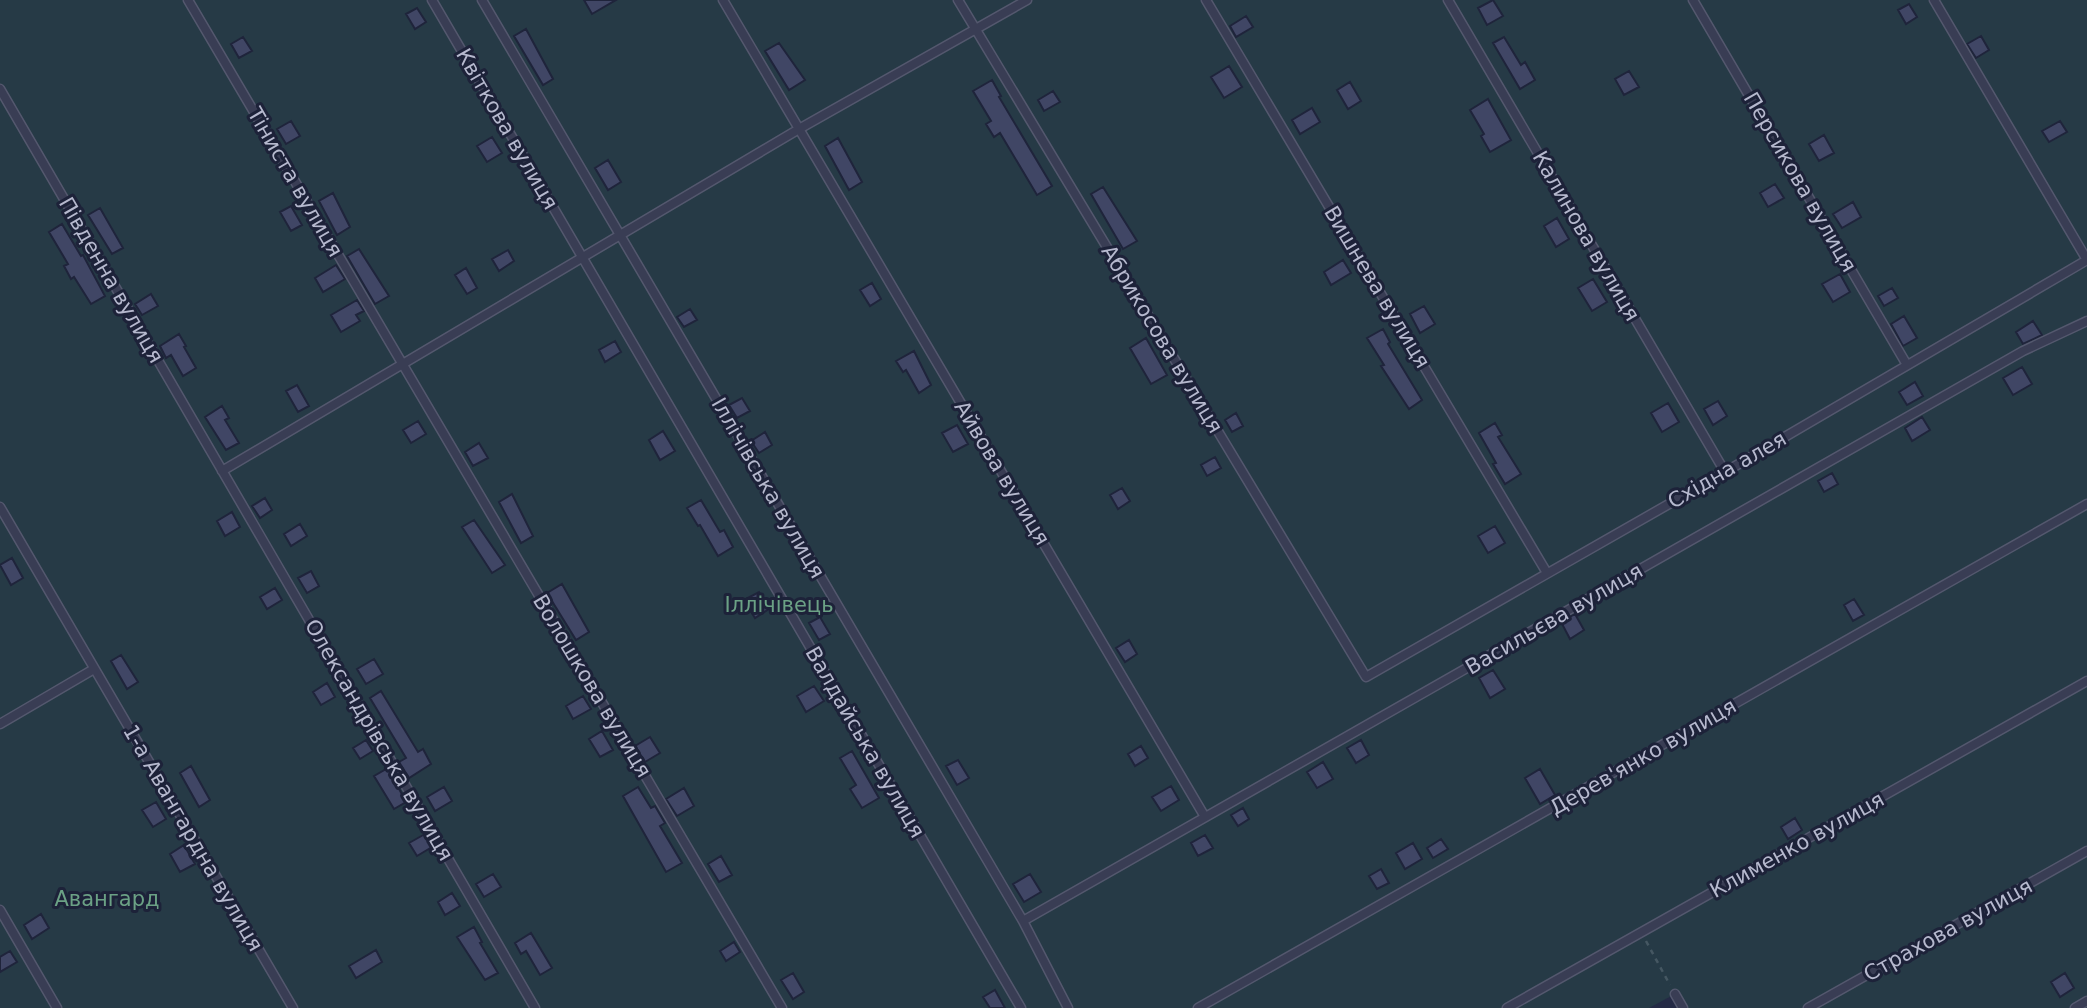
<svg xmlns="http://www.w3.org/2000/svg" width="2087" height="1008" font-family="'DejaVu Sans',sans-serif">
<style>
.green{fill:#263a46}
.building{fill:#404665;stroke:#1f243b;stroke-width:2}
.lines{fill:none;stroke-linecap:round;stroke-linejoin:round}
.service-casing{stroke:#54586e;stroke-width:11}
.path{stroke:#455762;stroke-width:2.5;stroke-dasharray:5 5;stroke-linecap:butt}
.service{stroke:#393d54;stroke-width:8}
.labels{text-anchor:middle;stroke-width:6;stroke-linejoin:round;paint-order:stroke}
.street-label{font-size:21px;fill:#b6b9ce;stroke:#1d2239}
.park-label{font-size:21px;fill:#6ba185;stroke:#1d2239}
</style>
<rect width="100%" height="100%" fill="#242a45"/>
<path class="green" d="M0 0H2087V1008H1683L1675 994 1649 1008H0Z"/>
<path class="building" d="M584 0H616L592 14Z
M1493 0 1503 16 1487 25 1478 8Z
M1909 4 1917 17 1906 24 1898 10Z
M417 8 426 22 415 29 406 14Z
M1246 16 1253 27 1236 37 1230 26Z
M526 29 553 79 543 85 514 36Z
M1981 36 1989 50 1976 58 1967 44Z
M243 37 252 51 239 58 231 44Z
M1504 37 1521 65 1525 62 1535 80 1520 89 1493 43Z
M779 43 805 80 789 90 765 51Z
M1229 66 1242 87 1224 98 1211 77Z
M1629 71 1639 87 1624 95 1615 79Z
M992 80 1001 96 999 97 1052 186 1037 195 1000 133 994 137 986 124 991 121 973 91Z
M1350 82 1361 101 1348 109 1337 90Z
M1053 91 1060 102 1044 111 1038 100Z
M1488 99 1511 140 1490 152 1481 136 1484 134 1470 110Z
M1312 108 1320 122 1300 134 1292 120Z
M291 121 300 136 286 144 277 129Z
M2060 121 2067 132 2049 142 2042 131Z
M1824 135 1834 153 1819 161 1809 144Z
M492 137 502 153 487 162 477 146Z
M838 138 862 182 849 190 825 146Z
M608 160 621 182 608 190 595 168Z
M1775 184 1784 198 1768 207 1760 193Z
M1103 187 1137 241 1123 249 1091 194Z
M333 193 350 227 337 235 319 201Z
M1853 202 1861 217 1842 228 1833 214Z
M291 206 302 225 291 231 280 212Z
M100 208 123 248 112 254 88 215Z
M1557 218 1569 239 1556 247 1544 226Z
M62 224 81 256 83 255 105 296 91 304 74 277 71 279 64 266 68 264 49 232Z
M359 249 389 296 375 304 347 256Z
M508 250 514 261 499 271 492 259Z
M1343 260 1351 273 1331 285 1324 272Z
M336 265 345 279 323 292 315 278Z
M466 268 477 288 467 294 455 275Z
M1840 274 1850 292 1833 302 1822 284Z
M1593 279 1607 302 1592 311 1578 288Z
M872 283 881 299 870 306 860 290Z
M1892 288 1898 298 1884 306 1878 296Z
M151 294 158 306 142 315 135 304Z
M357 300 364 311 356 315 360 321 341 332 331 315Z
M1424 306 1435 324 1420 333 1410 314Z
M690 309 697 320 684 327 677 317Z
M1904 316 1917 338 1903 346 1891 324Z
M2033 321 2042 335 2023 344 2016 332Z
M1383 329 1390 342 1388 344 1422 400 1409 409 1381 366 1384 365 1367 338Z
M179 334 186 346 184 347 196 368 183 376 171 355 166 358 160 346Z
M1146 338 1167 375 1151 384 1130 348Z
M615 341 621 352 605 362 599 350Z
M914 351 931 385 919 393 906 370 903 372 896 361Z
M2022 367 2032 384 2013 395 2003 378Z
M1915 382 1923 396 1907 405 1899 392Z
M297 385 309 406 298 412 286 391Z
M742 398 750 411 737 418 729 405Z
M1718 401 1727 416 1713 425 1704 409Z
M1668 403 1679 422 1662 432 1651 413Z
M222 406 229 418 225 420 239 443 226 450 205 417Z
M1236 413 1243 426 1232 432 1225 420Z
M1922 417 1930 430 1912 441 1905 428Z
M418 421 426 434 411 443 403 430Z
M1495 423 1502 435 1498 437 1521 474 1505 484 1493 464 1496 463 1479 433Z
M957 425 968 444 953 452 942 433Z
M663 431 675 451 660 460 649 440Z
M765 432 772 445 759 453 751 441Z
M479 443 488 458 473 466 465 452Z
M1215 457 1221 468 1207 476 1201 465Z
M1832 473 1838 484 1824 492 1818 481Z
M1122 488 1130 501 1118 509 1110 495Z
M512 494 533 536 521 543 499 502Z
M265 498 272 510 260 518 252 506Z
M701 500 720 532 724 530 733 547 718 556 700 525 698 526 687 508Z
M232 512 240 527 225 536 217 521Z
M474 520 505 565 492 573 462 527Z
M300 524 307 536 291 546 284 534Z
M1495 526 1505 543 1488 553 1478 536Z
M12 558 23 578 11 585 0 565Z
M311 571 319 586 307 593 298 578Z
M562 584 589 632 576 640 547 593Z
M275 588 282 600 267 609 260 597Z
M759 592 769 609 755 618 744 600Z
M1854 599 1864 615 1853 621 1844 605Z
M1575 614 1584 630 1570 639 1561 622Z
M820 617 830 634 819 640 809 623Z
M1129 640 1137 654 1125 662 1116 648Z
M121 655 138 682 127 689 111 661Z
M374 659 383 674 366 684 357 669Z
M1493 670 1505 689 1490 698 1479 678Z
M327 683 335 697 321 705 313 692Z
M814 686 824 701 806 712 797 696Z
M381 691 418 752 423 749 431 764 409 778 399 762 406 758 370 698Z
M583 696 591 709 573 719 566 706Z
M602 731 613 750 600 757 589 739Z
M650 737 660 753 645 762 635 746Z
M366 740 373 751 360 759 353 748Z
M1361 740 1369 755 1356 763 1347 748Z
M1141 746 1148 758 1135 766 1128 754Z
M852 751 879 798 862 808 850 789 856 785 840 758Z
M958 760 969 778 957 785 946 766Z
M1323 762 1333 779 1317 788 1307 772Z
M191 766 210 800 199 807 180 773Z
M388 768 406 802 394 809 374 776Z
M1540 769 1555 795 1540 804 1525 778Z
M1171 786 1179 800 1161 811 1152 797Z
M444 787 452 801 435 811 427 797Z
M638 787 651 808 655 806 665 823 660 826 682 863 666 872 623 796Z
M684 788 694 806 677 816 666 799Z
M156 802 166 819 153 827 142 810Z
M1243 808 1249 819 1238 826 1231 815Z
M1795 818 1802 830 1788 839 1781 827Z
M425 834 432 847 417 856 409 843Z
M1205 835 1213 848 1198 856 1191 843Z
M1441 839 1448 849 1433 858 1427 848Z
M1413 843 1422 859 1405 869 1396 853Z
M184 845 195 864 180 872 170 854Z
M721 856 732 875 719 882 708 864Z
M1381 869 1389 883 1377 889 1369 876Z
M493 874 501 887 484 897 476 884Z
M1030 874 1041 892 1024 902 1013 884Z
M452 893 460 906 445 915 438 902Z
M41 914 49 928 32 939 24 925Z
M474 927 482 942 480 943 498 973 485 980 457 937Z
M531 933 552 968 540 975 526 951 521 954 515 943Z
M734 942 740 952 726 961 720 951Z
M376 950 382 962 356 978 349 966Z
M10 951 17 962 0 972V957Z
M793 973 804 992 793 999 781 980Z
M2065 973 2074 988 2060 997 2051 982Z
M995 990 1005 1008H990L983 997Z"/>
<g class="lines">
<g class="service-casing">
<path id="service" d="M188 0 782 1008
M432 0 1021 1008
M482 0 1023 921 1068 1008
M723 0 1205 817
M958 0 1366 677 1725 472 2087 260 1934 0
M1206 0 1547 573
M1448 0 1725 472
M1693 0 1907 365
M0 89 535 1008
M222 471 799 129 1027 0
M0 507 293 1008
M0 724 94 669
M0 910 57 1008
M1023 921 2023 351 2087 321
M1675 994 1683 1008
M1198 1008 2087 504
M1507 1008 2087 681
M1808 1008 2087 851
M2075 1008 2087 1001"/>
</g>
<path class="path" d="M1646 941 1670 985"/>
<use href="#service" class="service"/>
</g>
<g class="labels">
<g class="street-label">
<text transform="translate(507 129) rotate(60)" y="7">Квіткова вулиця</text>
<text transform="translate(295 182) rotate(60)" y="7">Тіниста вулиця</text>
<text transform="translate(1800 182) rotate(60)" y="7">Персикова вулиця</text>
<text transform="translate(1586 236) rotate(60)" y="7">Калинова вулиця</text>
<text transform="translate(111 280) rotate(60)" y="7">Південна вулиця</text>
<text transform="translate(1377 287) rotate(59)" y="7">Вишнева вулиця</text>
<text transform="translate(1162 339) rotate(59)" y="7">Абрикосова вулиця</text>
<text transform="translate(1727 470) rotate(-30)" y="7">Східна алея</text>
<text transform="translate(1002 473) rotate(59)" y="7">Айвова вулиця</text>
<text transform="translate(768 488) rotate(60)" y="7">Іллічівська вулиця</text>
<text transform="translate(1554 619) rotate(-30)" y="7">Васильєва вулиця</text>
<text transform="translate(592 686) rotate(59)" y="7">Волошкова вулиця</text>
<text transform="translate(379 740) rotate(60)" y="7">Олександрівська вулиця</text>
<text transform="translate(865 742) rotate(60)" y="7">Валдайська вулиця</text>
<text transform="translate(1643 757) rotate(-30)" y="7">Дерев'янко вулиця</text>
<text transform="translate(193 838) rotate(60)" y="7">1-а Авангардна вулиця</text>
<text transform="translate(1797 845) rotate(-29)" y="7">Клименко вулиця</text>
<text transform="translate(1948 930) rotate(-29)" y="7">Страхова вулиця</text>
</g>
<g class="park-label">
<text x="779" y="612">Іллічівець</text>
<text x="107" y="906">Авангард</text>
</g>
</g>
</svg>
